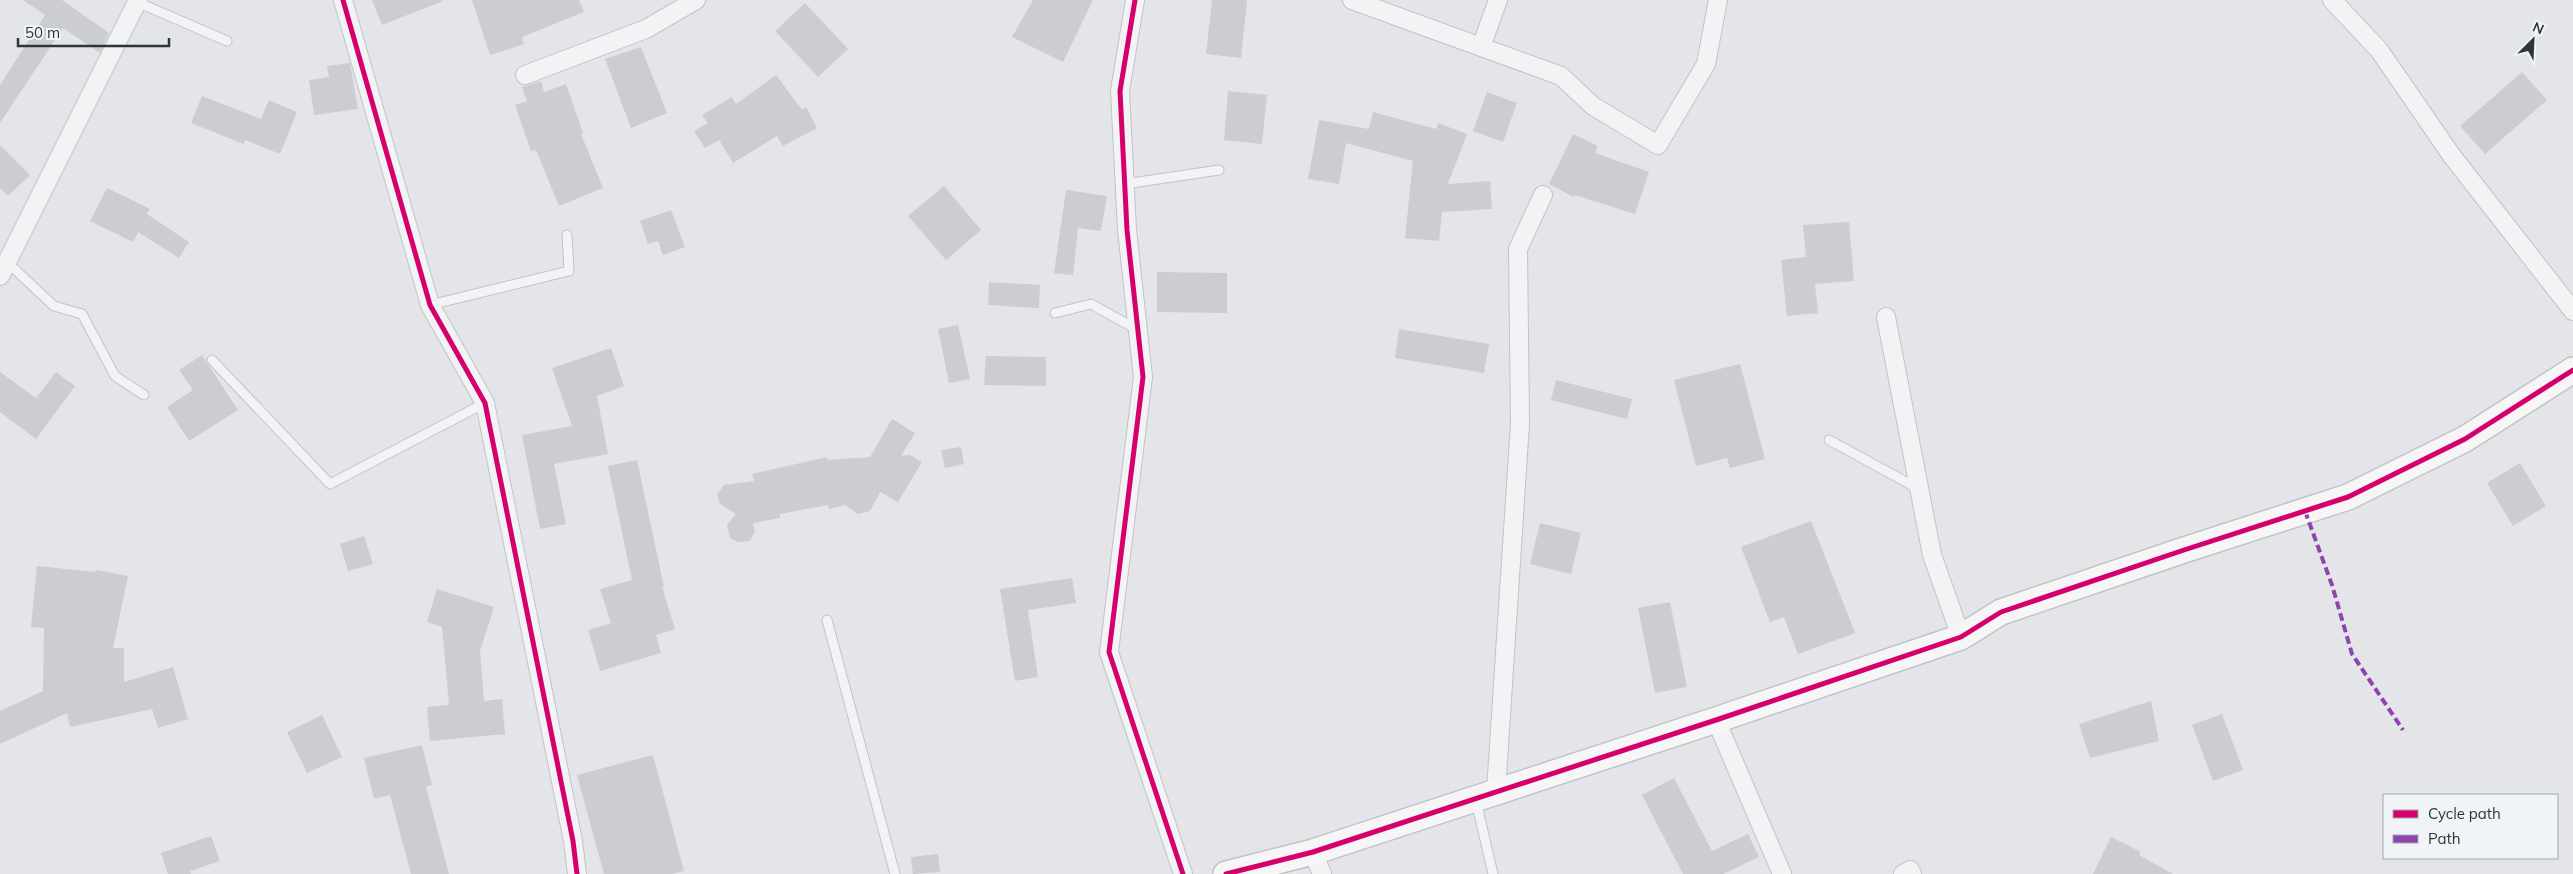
<svg xmlns="http://www.w3.org/2000/svg" width="2573" height="874" font-family="Mulish,sans-serif">
<style>
.building{fill:#cccdd0}
.lines{fill:none;stroke-linecap:round;stroke-linejoin:round}
.lane-casing{stroke:#c2c3c6;stroke-width:11}
.street-casing{stroke:#c2c3c6;stroke-width:20}
.secondary-casing{stroke:#c2c3c6;stroke-width:28}
.lane{stroke:#f2f3f4;stroke-width:9}
.street{stroke:#f2f3f4;stroke-width:18}
.secondary{stroke:#f6f6f6;stroke-width:25}
.quiet{stroke:#8e44ad;stroke-width:4;stroke-dasharray:8 4;stroke-linecap:butt}
.cycleway-casing{stroke:#f1f4f6;stroke-width:8}
.cycleway{stroke:#d6006c;stroke-width:5}
</style>
<rect width="100%" height="100%" fill="#e3e5e8"/>
<path class="building" d="M23 0H62L109 33 100 53 63 28 0 123V85L45 15Z
M372 0H442L443 1 382 25Z
M472 0H579L584 12 522 37 524 44 490 55Z
M1033 0H1093L1063 62 1012 37Z
M1212 0H1247L1241 58 1206 54Z
M805 3 848 49 818 77 775 31Z
M641 47 667 113 631 128 605 59Z
M350 63 358 109 314 115 309 80 329 77 327 66Z
M2522 72 2547 100 2485 154 2460 126Z
M776 75 802 110 806 107 817 128 783 146 777 136 733 163 719 140 705 148 694 131 708 123 702 115 732 97 736 104Z
M541 81 544 92 566 84 583 133 581 134 603 188 559 206 536 150 531 151 515 105 527 101 522 87Z
M1228 91 1267 95 1262 144 1224 140Z
M1487 92 1517 103 1503 142 1473 131Z
M202 96 261 119 269 100 297 112 280 154 245 140 244 144 191 123Z
M1373 112 1436 129 1438 123 1467 134 1448 184 1490 181 1492 209 1442 212 1439 241 1405 238 1413 161 1346 143 1339 184 1308 179 1319 120 1369 129Z
M1573 134 1598 146 1595 153 1649 172 1635 214 1575 195 1574 197 1549 184Z
M0 145 30 175 8 196 0 188Z
M944 186 981 230 946 260 908 216Z
M107 188 150 209 147 214 189 242 179 258 138 232 133 242 90 221Z
M1066 190 1107 196 1101 231 1078 228 1073 275 1054 273Z
M671 210 685 247 663 255 658 241 648 244 640 221Z
M1849 222 1854 281 1815 284 1818 313 1787 316 1781 260 1806 257 1803 225Z
M1157 272 1227 273V313L1157 312Z
M989 282 1040 285 1039 308 988 305Z
M958 325 970 379 949 383 938 329Z
M1399 329 1489 344 1484 373 1395 358Z
M611 348 624 386 597 396 608 454 554 464 566 524 540 529 522 435 572 426 552 368Z
M202 355 238 410 189 441 167 407 193 390 179 370Z
M986 356 1046 357V386L984 385Z
M1740 364 1765 459 1730 468 1727 458 1696 466 1674 380Z
M0 372 36 398 56 372 75 386 36 439 0 412Z
M1556 380 1632 399 1627 419 1551 400Z
M892 419 915 433 901 456 910 455 922 462 898 502 880 492 870 511 858 514 845 505 829 509 828 505 780 514V518L753 523 755 532 750 541 738 542 730 538 727 525 736 514 720 504 717 494 724 485 754 481 752 474 827 457V460L870 457Z
M961 447 964 464 945 468 941 450Z
M637 460 664 587H662L675 629 656 635 661 653 600 671 588 630 611 623 600 589 632 580 608 466Z
M2520 463 2546 506 2513 526 2487 483Z
M1811 521 1855 633 1798 654 1784 617 1770 622 1741 547Z
M1540 523 1581 533 1571 574 1530 564Z
M364 536 373 564 348 571 340 544Z
M37 566 95 572 96 570 128 576 113 648H124V682L173 667 188 719 158 728 152 709 70 727 67 713 0 744V711L43 691 44 628 31 627Z
M1072 578 1076 603 1028 610 1038 677 1015 681 1000 589Z
M437 589 494 607 480 651 484 701 502 699 505 734 430 741 427 707 449 705 442 627 427 622Z
M1670 602 1687 687 1655 693 1638 608Z
M2151 701 2159 741 2090 758 2079 724Z
M2222 714 2243 770 2213 781 2192 725Z
M322 715 342 757 307 773 287 732Z
M422 745 432 785 426 787 449 874H411L390 795 374 799 364 758Z
M653 755 684 871 672 874H604L577 775Z
M1674 778 1712 851 1748 834 1759 857 1723 874H1683L1642 795Z
M211 836 220 861 190 871 191 874H168L161 853Z
M2111 837 2141 852 2139 855 2173 874H2093Z
M938 854 940 872 913 874 911 857Z"/>
<g class="lines">
<g class="lane-casing">
<path id="lane" d="M137 2 227 41
M1125 184 1219 170
M7 262 54 306 82 314 115 376 144 395
M430 305 569 271 567 235
M1055 313 1091 304 1138 330
M212 360 330 484 485 403
M1829 440 1919 489
M827 620 895 874
M1476 801 1493 874"/>
</g>
<g class="street-casing">
<path id="street" d="M343 0 430 305 485 403 573 841 577 874
M1135 0 1120 91 1127 230 1143 377 1109 652 1183 874
M1352 0 1561 76 1593 106 1658 145 1706 64 1718 0
M2332 0 2379 50 2452 156 2573 311
M1481 47 1498 0
M525 75 646 29 696 0
M0 276 138 0
M1886 317 1932 555 1961 637
M1716 720 1782 874
M1496 791 1520 424 1518 249 1543 195
M1313 852 1322 874
M1903 874 1910 870 1912 874"/>
</g>
<g class="secondary-casing">
<path id="secondary" d="M1226 874 1313 852 1716 720 1961 637 2001 612 2184 550 2348 497 2465 439 2573 370"/>
</g>
<use href="#lane" class="lane"/>
<use href="#street" class="street"/>
<use href="#secondary" class="secondary"/>
<path class="quiet" d="M2305 511 2332 585 2352 654 2403 730"/>
<g class="cycleway-casing">
<path id="cycleway" d="M343 0 430 305 485 403 573 841 577 874
M1135 0 1120 91 1127 230 1143 377 1109 652 1183 874
M1226 874 1313 852 1716 720 1961 637 2001 612 2184 550 2348 497 2465 439 2573 370"/>
</g>
<use href="#cycleway" class="cycleway"/>
</g>
<rect x="2383" y="794" width="175" height="65" fill="#f1f4f6" stroke="#a2a8ad"/>
<rect x="2393" y="810" width="25" height="8" fill="#d6006c" stroke="#a2a8ad"/>
<text x="2428" y="819" font-size="15" fill="#2c353f">Cycle path</text>
<rect x="2393" y="835" width="25" height="8" fill="#8e44ad" stroke="#a2a8ad"/>
<text x="2428" y="844" font-size="15" fill="#2c353f">Path</text>
<g transform="translate(2533 40) rotate(24)" stroke="#f1f4f6" stroke-width="4" paint-order="stroke">
<path d="M0-4L9 19L0 12L-9 19Z" fill="#2c353f"/>
<text y="-8" font-size="14" font-weight="bold" text-anchor="middle" fill="#2c353f">N</text>
</g>
<path d="M18 38v8h151v-8" fill="none" stroke="#2c353f" stroke-width="2.5"/>
<text x="25" y="38" font-size="15" fill="#2c353f" stroke="#f1f4f6" stroke-width="4" paint-order="stroke">50 m</text>
</svg>
